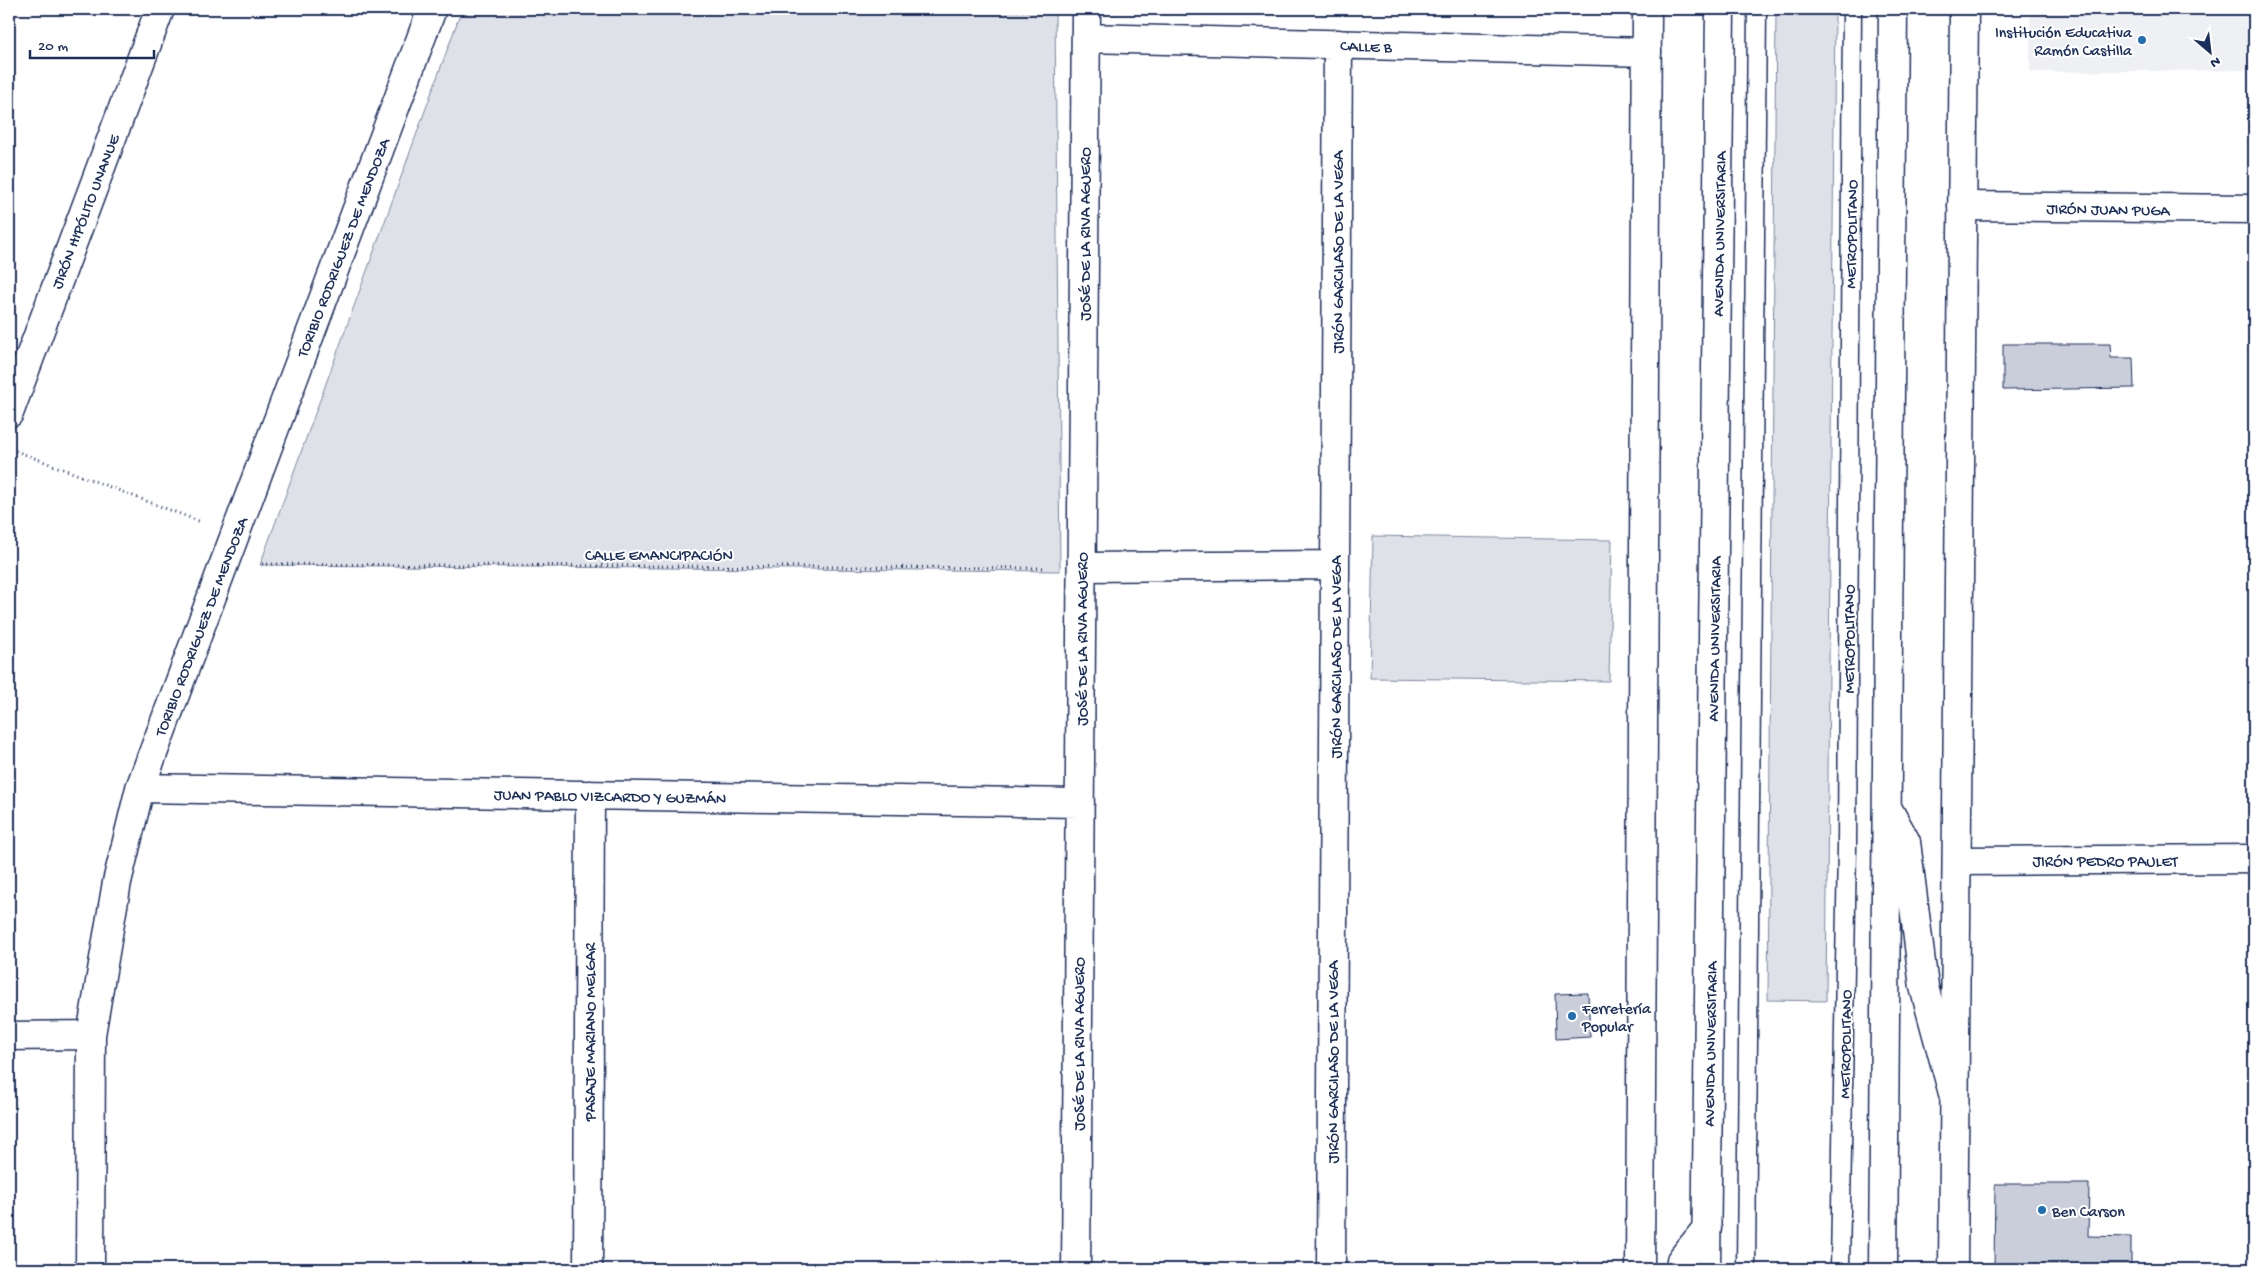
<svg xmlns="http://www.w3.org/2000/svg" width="2263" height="1278" font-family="'Gochi Hand',sans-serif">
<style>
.built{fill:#eff0f4}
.green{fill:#dee1e7;stroke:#7c88a2}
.building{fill:#caceda;stroke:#1b2f5e}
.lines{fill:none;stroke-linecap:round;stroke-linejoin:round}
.service-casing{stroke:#1b2f5e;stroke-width:21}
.minor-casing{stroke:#1b2f5e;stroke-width:31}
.tertiary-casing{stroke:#1b2f5e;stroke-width:31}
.primary-casing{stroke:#1b2f5e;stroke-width:31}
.path{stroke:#1b2f5e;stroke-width:3;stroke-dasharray:1 4;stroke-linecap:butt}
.service{stroke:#fff;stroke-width:18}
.minor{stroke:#fff;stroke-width:28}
.tertiary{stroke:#fff;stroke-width:28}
.primary{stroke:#fff;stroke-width:28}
.poi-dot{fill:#1f6fb2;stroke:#fff;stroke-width:2}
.labels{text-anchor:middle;stroke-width:4;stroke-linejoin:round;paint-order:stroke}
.poi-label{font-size:16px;fill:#1b2f5e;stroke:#fff;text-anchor:start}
.street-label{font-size:16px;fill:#1b2f5e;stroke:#fff}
</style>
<rect width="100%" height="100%" fill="#fff"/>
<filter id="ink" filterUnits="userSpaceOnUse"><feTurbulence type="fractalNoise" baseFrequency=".02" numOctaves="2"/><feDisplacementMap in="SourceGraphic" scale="10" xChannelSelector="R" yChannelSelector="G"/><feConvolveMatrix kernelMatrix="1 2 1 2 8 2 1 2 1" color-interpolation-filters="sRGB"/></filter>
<g filter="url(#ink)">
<path class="built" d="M2030 9H2254V70L2030 72Z"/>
<path class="green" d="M462 9H1055L1060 571 260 565Z
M1776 9H1835L1826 1001 1768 1000Z
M1373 536 1612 540 1609 681 1370 678Z"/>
<path class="building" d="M2003 344H2110L2111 358H2133L2134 388 2003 390Z
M1588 993 1590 1037 1556 1039 1555 994Z
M1995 1184H2089L2088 1236 2131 1237V1269H1994Z"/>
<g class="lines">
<g class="service-casing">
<path id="service" d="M1746 1269 1757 9
M1840 1269 1847 846 1852 9"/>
</g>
<g class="minor-casing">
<path id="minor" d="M1086 38 1647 52
M1962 206 2254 209
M9 413 160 9
M1082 567 1335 565
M140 788 1080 803
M1957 861 2254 859
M9 1036 91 1035
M90 1269 91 1035 117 882 140 788 432 9
M588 1269 590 795
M1076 1269 1086 9
M1331 1269 1338 44"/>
</g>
<g class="tertiary-casing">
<path id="tertiary" d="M1640 1269 1647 9
M1953 1269 1964 9"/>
</g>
<g class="primary-casing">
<path id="primary" d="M1889 811 1906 842 1924 987 1954 1097
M1680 1269 1681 1260 1707 1228
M1706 1269 1720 9
M1883 1269 1893 9"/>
</g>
<path class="path" d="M932 9 1052 11
M11 449 201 522
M262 564 1046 568"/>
<use href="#service" class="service"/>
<use href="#minor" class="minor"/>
<use href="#tertiary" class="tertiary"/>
<use href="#primary" class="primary"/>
</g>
</g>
<g class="poi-dot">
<circle cx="2142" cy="40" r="5"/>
<circle cx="1572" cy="1016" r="5"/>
<circle cx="2042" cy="1210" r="5"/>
</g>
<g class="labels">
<g class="poi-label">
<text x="2132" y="37" text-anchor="end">Institución Educativa<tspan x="2132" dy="18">Ramón Castilla</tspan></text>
<text x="1582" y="1013">Ferretería<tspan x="1582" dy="18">Popular</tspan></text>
<text x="2052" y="1216">Ben Carson</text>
</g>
<g class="street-label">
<text transform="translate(1366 45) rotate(2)" y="6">CALLE B</text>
<text transform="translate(2108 208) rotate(1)" y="6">JIRÓN JUAN PUGA</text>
<text transform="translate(84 211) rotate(-69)" y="6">JIRÓN HIPÓLITO UNANUE</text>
<text transform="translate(1084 234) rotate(-90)" y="6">JOSÉ DE LA RIVA AGUERO</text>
<text transform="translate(1718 234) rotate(-89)" y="6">AVENIDA UNIVERSITARIA</text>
<text transform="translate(1850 234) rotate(-89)" y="6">METROPOLITANO</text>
<text transform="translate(342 247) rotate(-69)" y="6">TORIBIO RODRIGUEZ DE MENDOZA</text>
<text transform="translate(1337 252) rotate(-90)" y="6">JIRÓN GARCILASO DE LA VEGA</text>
<text x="659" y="560">CALLE EMANCIPACIÓN</text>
<text transform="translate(200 626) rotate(-69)" y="6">TORIBIO RODRIGUEZ DE MENDOZA</text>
<text transform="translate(1081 639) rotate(-90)" y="6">JOSÉ DE LA RIVA AGUERO</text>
<text transform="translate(1713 639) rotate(-89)" y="6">AVENIDA UNIVERSITARIA</text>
<text transform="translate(1848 639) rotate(-90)" y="6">METROPOLITANO</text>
<text transform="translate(1335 657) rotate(-90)" y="6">JIRÓN GARCILASO DE LA VEGA</text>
<text transform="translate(610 795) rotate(1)" y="6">JUAN PABLO VIZCARDO Y GUZMÁN</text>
<text x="2105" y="866">JIRÓN PEDRO PAULET</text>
<text transform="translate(589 1032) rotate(-90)" y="6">PASAJE MARIANO MELGAR</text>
<text transform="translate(1078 1044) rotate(-90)" y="6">JOSÉ DE LA RIVA AGUERO</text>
<text transform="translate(1709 1044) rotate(-89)" y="6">AVENIDA UNIVERSITARIA</text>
<text transform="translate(1844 1044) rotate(-89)" y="6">METROPOLITANO</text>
<text transform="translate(1332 1062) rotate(-90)" y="6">JIRÓN GARCILASO DE LA VEGA</text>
</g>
</g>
<rect width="2263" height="1278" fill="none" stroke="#fff" stroke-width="30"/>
<rect x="15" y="15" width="2233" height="1248" fill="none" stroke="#1b2f5e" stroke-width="2" filter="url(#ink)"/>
<g transform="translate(2210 52) rotate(152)" stroke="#ffffff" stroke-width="4" paint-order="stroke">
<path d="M0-4L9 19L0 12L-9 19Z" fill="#1b2f5e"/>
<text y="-8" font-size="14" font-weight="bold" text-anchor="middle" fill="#1b2f5e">N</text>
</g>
<path d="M30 50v8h124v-8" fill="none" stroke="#1b2f5e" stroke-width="2.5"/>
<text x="38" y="50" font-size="15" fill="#1b2f5e" stroke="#ffffff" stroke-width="4" paint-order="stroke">20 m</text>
</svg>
